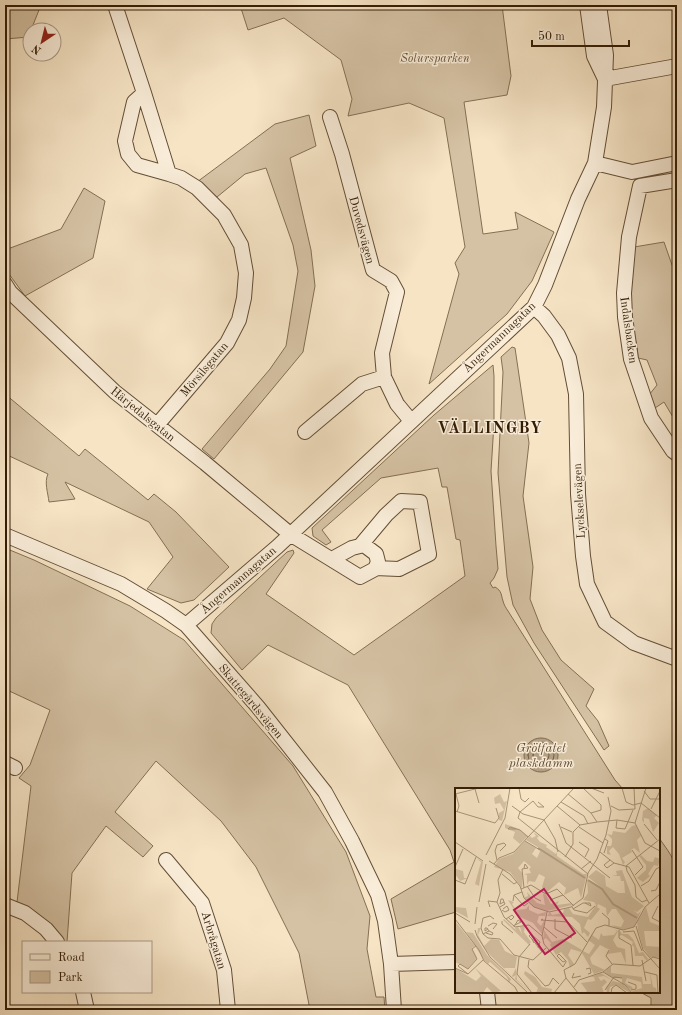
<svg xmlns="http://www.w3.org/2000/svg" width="682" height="1015" font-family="'Old Standard TT',serif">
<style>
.green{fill:#d5c2a4;stroke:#846f54}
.water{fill:#b4a084;stroke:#806b51}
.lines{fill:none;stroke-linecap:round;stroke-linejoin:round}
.shore{stroke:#745e44;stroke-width:1}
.minor-casing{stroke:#644e35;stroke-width:16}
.minor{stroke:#f9edd9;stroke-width:14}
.labels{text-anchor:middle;stroke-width:3;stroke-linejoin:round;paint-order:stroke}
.park-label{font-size:12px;font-style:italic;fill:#644e35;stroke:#f9edd9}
.street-label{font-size:12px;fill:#331c05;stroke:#f9edd9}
.water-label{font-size:13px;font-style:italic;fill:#604a31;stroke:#f9edd9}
.district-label{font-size:16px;font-weight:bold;letter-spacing:1px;fill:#331c05;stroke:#f9edd9}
.inset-river{fill:none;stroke:#b4a084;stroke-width:2}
.inset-road{fill:none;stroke:#a89478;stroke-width:1}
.view{fill:#c2185b;fill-opacity:0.15;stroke:#c2185b;stroke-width:2}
.inset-edge{fill:none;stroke:#331c05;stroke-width:2}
</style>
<rect width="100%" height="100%" fill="#f6e4c5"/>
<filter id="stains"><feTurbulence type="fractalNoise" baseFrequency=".005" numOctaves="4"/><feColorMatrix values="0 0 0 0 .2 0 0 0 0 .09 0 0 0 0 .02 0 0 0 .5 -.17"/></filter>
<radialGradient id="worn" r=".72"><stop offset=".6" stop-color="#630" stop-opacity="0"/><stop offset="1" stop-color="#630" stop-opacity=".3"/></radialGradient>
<path class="green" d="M5 5H41L31 30H30L29 37 5 39Z
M240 5H502L511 76 507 95 464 102 483 234 518 229 515 212 554 232 532 281 507 314 429 384 459 274 455 263 465 247 444 118 409 103 348 116 352 99 341 60 284 18 248 30Z
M309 115 316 146 290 158 311 250 315 286 303 352 214 459 202 449 270 369 286 346 298 271 293 245 266 168 245 174 217 197 197 182 275 124Z
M84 188 105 201 93 258 25 296 9 274 5 266V250L61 229Z
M664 242 672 265 677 273V314L676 316 677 319V424L664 402 655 408 649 395 657 385 647 360 638 358 637 345 634 336 630 316V275L634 247Z
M512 347 515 348 529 443 523 496 533 567 530 599 542 630 561 660 594 689 586 706 598 721 609 746 604 750 534 643 513 605 507 577 498 473 503 372 501 357Z
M493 365 494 376V423L491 471 496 546 498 569 494 578 490 583 493 588 495 587C502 591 501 595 503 601 504 605 506 608 508 611L615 780 623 789H456V912L398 929 391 899 454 862 450 850 348 685 268 645 242 670 211 633 212 624 216 618 287 552 293 550 294 553 266 594 354 655 465 576 460 540 456 539 447 487H442L438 468 381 478 322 530 331 542 326 545 313 536 312 528 434 415Z
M5 394 79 456 85 449 148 500 154 494 176 512 229 567 194 600 181 603 147 589 173 557 149 522 65 482 75 499 49 502C48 493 44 482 48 474L5 454Z
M5 548 34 560 130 606 184 640 293 766 346 852 370 916 367 949 376 997H384L385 1010H310L299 953 256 867 221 821 156 761 115 812 153 846 143 857 106 826 72 873 67 942H65L43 919 17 902 31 786 19 778 30 765 50 710 5 689Z
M659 838C666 848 677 861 677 874L675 875 677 878V1010H651V998L640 992H659Z"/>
<path class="water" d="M524 755a17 17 0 1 1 34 0a17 17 0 1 1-34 0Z"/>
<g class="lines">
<path class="shore" d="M528 755a13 13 0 1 1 26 0a13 13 0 1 1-26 0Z
M533 755a8 8 0 1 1 16 0a8 8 0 1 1-16 0Z"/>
<g class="minor-casing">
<path id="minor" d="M115 5 144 93 169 174 181 178 197 188 224 215 241 245 246 273 244 298 239 320 227 343 157 425
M587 5 594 56 604 77
M605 79 677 66
M144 93 134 102 125 141 128 154 137 165 169 174
M330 117 342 154 373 270 391 281 397 292 382 353 384 377 397 404 411 421
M595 163 632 172 677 163
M677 180 640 186 629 237 624 293 625 317 631 359 651 418 673 451 677 454
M5 284 10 292 115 392 205 463 290 534 360 577 375 569 378 562 376 554 364 545 352 548 332 559
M534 307 544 316 558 335 569 358 576 394 578 494 583 556 587 584 605 622 634 643 677 659
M305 432 362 384 384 377
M5 535 121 584 166 611 186 625 258 707 325 792 352 841 378 895 385 921 391 964 394 1010
M360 546 386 515 401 501 420 502 429 554 399 569 375 568
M186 625 277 547 534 307 545 285 578 199 595 163 604 107 606 55 599 5
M5 763 15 768
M166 860 202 903 224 970 228 1010
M5 905 25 913 46 929 57 942
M391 964 456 962
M83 992 87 1010
M487 992 489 1010"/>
</g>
<use href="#minor" class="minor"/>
</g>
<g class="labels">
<g class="park-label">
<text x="435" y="62">Solursparken</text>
</g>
<g class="street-label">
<text transform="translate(362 230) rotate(75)" y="4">Duvedsvägen</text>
<text transform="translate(629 330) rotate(82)" y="4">Indalsbacken</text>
<text transform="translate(499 337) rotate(-44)" y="4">Ångermannagatan</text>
<text transform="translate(204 369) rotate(-50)" y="4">Mörsilsgatan</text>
<text transform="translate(143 414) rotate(39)" y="4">Härjedalsgatan</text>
<text transform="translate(579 501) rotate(-93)" y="4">Lyckselevägen</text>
<text transform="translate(238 580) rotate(-41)" y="4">Ångermannagatan</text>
<text transform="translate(251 701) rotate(50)" y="4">Skattegårdsvägen</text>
<text transform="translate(214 940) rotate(73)" y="4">Arbrågatan</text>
</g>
<g class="water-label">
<text x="541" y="752">Grötfatet<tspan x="541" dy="15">plaskdamm</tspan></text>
</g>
<g class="district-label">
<text x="490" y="433">VÄLLINGBY</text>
</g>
</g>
<g transform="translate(455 788)">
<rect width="205" height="205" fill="#f6e4c5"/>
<path d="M45 6 49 14 52 13 47 33 44 32V25L49 22 45 15 40 16 39 10ZM193 20 202 27 199 30 204 35 198 44 194 31 189 30V35L187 32 188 23ZM50 36 64 41 73 48 65 56 58 50 60 44 50 40ZM181 37 186 48 182 52 185 65 179 60 176 62 177 64 167 70 170 74 168 77 164 66 158 59 154 63 156 67 152 66V58H156L157 55V51L152 46 157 47 158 43 170 45 177 38ZM78 44 84 48 82 50 85 54 92 57 91 59 101 66 102 64V68L128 86H132L126 110 123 100 109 107 111 100 104 94 91 105 87 99 90 89 84 86 80 94 74 93 72 97V87L69 86 76 85 74 81 76 79 69 73 63 80 68 86 67 100 55 84 39 79 44 71 58 66 70 53 81 60 77 66 82 70 86 61 71 52 75 48 77 50 81 48ZM186 67 192 73 198 74 200 69 205 71 203 78 199 77 193 86 195 88 188 94 182 90 191 82V77L184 68ZM21 70 28 74 24 98 20 96 26 74ZM1 81 8 83 9 90H13L5 93 0 86ZM141 82 150 88 151 98 163 105H170L169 93H166L165 88H157L162 87 161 83 167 82 177 109 189 118 182 124 178 122 183 126 186 123 179 139 166 142 156 137 166 139 169 133 161 121H157L152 128 151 120 143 116 142 119 145 121 136 132 133 131 129 140 135 145 133 149 129 144 127 146 125 136 117 129 92 128 95 124 97 127 108 125 109 121 114 120 118 126 133 129 141 117 139 114 128 112 133 105 132 92 147 100 133 89ZM68 101 70 109 73 108 72 104 82 115 90 117 88 106 91 107 96 116 104 113 102 117 117 115V117L92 123 79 119 70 111ZM53 112 59 114 57 116 61 122 71 121 74 117V122L83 126 91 124 90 130V128H84L82 134 86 138 90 131 87 146 78 135 63 128ZM0 119 11 120 13 130 0 123ZM191 119 195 134 205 138V143H189L191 158 205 159V170L195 169 188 160 183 142 182 134ZM49 131 61 142 60 140 63 139 67 146 65 139 70 138 69 144 76 154 74 157 48 132ZM0 133 20 158 17 160 22 170 13 181 0 174ZM23 140H26L23 147 29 158 36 151 44 152 50 163 62 169 60 180H49L57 188 61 180 62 192 76 205 60 191 61 187 58 189 36 168 30 161 22 149ZM159 141 163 143 158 152 162 159 170 161 171 176 166 164 152 166 155 162 145 157 135 170 137 176 150 182 139 186 127 165 128 163 134 166 140 157 133 152 138 144 137 147 144 152 146 145 148 148 159 147 162 143ZM89 142 97 154 108 151 127 162 126 164 116 161 113 167 119 176 115 180 113 172 106 164 101 167 95 157 96 155 91 150 88 152ZM165 143 167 146H173L178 151 184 165 188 164 193 171 192 173 188 168H180L179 159 177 157 178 154 167 147 164 148ZM11 144 18 145 32 167 56 191 54 195 52 189 35 174 33 176 29 172ZM156 178V185L187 189 188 196H196L195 184 198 199 201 200 202 205H178L177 203 187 200 186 194 172 190 170 195 177 199 178 201 176 202 167 195V190H158L149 184ZM0 180 21 193 26 188 20 180 46 203 38 205 32 199 28 205H0ZM70 183 80 189 87 199 97 201 96 205H81L83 200 69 186ZM146 185 157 192 149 188 143 189 146 193 149 191 152 194 147 199 149 205H130L132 203 126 195 140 193 139 189H135ZM158 193 168 196 176 205 161 197 155 199 154 205H152L151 199Z" fill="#d5c2a4"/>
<path class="inset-river" d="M83 60 130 90M133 92 147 101 158 116 182 130"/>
<path class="inset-road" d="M64 0 66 11 70 14 74 10M128 0 146 17V22L136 25M136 0 149 5M167 0 171 14 178 17 186 15 205 30M20 1 24 15M189 3 195 11H205M0 6 24 0M1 6 4 18 2 24M113 6 136 25 142 34 162 32 180 35 190 55 205 63M83 14 89 19H83L78 13 65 24 63 30 133 86M106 14 129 28 133 36M57 18 68 26 89 32 100 51 103 64M102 18 125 37 142 34M156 18 164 22 180 21 179 0M196 21 205 3M0 23 40 35 44 30 41 20M162 32 161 40 170 41 178 22M180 35 191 0M104 36 111 55 155 90M189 36 202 52M106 39 117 44M124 39 148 55M61 41H53L55 39 65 42 73 49M70 53 85 62M0 54 28 73M124 54 134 61 130 69M177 62 188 79 180 87M145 64 159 75 174 79 194 115M149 65 153 53 150 51M31 67 50 30 55 0M110 69 118 56V44L125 37M42 72 40 63 42 57 49 55 51 57 45 63M155 72 149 77 152 80 159 75M34 73 55 86 65 98 69 110 79 119 94 124 116 119 128 110 133 85 142 71 151 47 156 23 153 9M39 76 44 70 59 64 119 0M0 79 8 61M69 80 70 76 73 80 67 81 69 100M48 81 43 92 45 105 42 114 49 129 60 139 74 137 87 148M126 81 136 73M47 86 59 96 62 94M0 92 10 96 21 69M72 98 80 110 86 113M186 98 194 93 201 81 205 79M66 101 76 97 91 106 102 101 119 118M196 103 201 102 205 94M59 107 69 118 73 115M95 112 108 107M192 112 187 114 181 109 180 97 172 83 171 78 205 51M58 113 59 107 67 104M24 114 31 76M203 118 197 130 205 134M35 119 33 113 42 114M45 119 50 116 49 114 48 111H46L45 116 49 114M117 119 119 122 132 125 140 118M118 121 128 115H135L136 118 130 115M47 122 50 124 54 122 52 118 48 121M92 124 87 148 89 156 108 179M0 125 15 134M147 125 154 131V138M0 131 24 162 29 173 60 199 63 205M39 131 35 128 28 130 26 140 28 146 33 150 45 151 59 167 78 172 91 160M51 131 57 127 59 129 56 132 53 129M88 131 86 132 113 134 132 154M100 131V141L117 150M47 133V136L58 145M20 136 22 119M33 138 38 135 42 136 38 141M58 138 66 134 63 132 60 137M181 138 188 162 205 181M89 139 102 150M20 142 22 148 35 169 73 205M164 142V150L176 157 178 177M168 144 179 143 187 163M31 145 37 147 38 145 34 143M28 146 34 143 32 140H30V143L33 141M77 151 74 148 76 146 85 154 83 160M79 155 77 151 87 164M75 156 64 169 62 186 77 205M154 162 151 168 157 176M74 172 73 179 90 198 94 197 98 190 104 196M187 172 191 193M108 179 111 174V173L104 166 102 168 108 174 110 173M0 180 13 186 28 172M131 181 135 180 136 185 133 186M109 182 120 176 141 140 150 137 168 142 179 139 190 119 205 106M109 182 111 190 123 205M148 184 170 197 177 205M190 184 202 187 203 205M119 185 117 190 126 188M13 186 3 178 5 176 13 181 22 171 17 161 21 158M173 194 181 197V201L176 202M119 199 124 192 148 184 158 176 185 178 198 169 205 171M150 202 159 189 167 190M99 205 111 190M156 205 157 200 161 197 172 205"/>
<path class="view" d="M89 101 120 145 90 166 59 122Z"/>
<rect width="205" height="205" class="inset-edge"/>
</g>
<rect width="682" height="1015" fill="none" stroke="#f6e4c5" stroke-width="20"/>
<rect x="6" y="6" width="670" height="1003" fill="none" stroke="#331c05" stroke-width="2"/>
<rect x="10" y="10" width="662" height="995" fill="none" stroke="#331c05"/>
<rect x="22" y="941" width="130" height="52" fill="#f9edd9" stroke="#aa9984"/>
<rect x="30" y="954" width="20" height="6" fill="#f9edd9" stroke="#aa9984"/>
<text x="58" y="961" font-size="12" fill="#331c05">Road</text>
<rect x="30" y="971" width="20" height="12" fill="#d5c2a4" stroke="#aa9984"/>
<text x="58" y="981" font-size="12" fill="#331c05">Park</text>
<g transform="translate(42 42) rotate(215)"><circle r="19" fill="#f9edd9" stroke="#aa9984"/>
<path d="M0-3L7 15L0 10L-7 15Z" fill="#8f2418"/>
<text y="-6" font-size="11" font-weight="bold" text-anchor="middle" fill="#331c05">N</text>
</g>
<path d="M532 40v6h97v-6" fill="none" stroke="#331c05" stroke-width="2"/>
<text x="538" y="40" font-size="12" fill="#331c05" stroke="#f9edd9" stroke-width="3" paint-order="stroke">50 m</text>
<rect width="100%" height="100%" filter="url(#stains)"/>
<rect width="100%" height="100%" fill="url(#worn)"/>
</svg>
